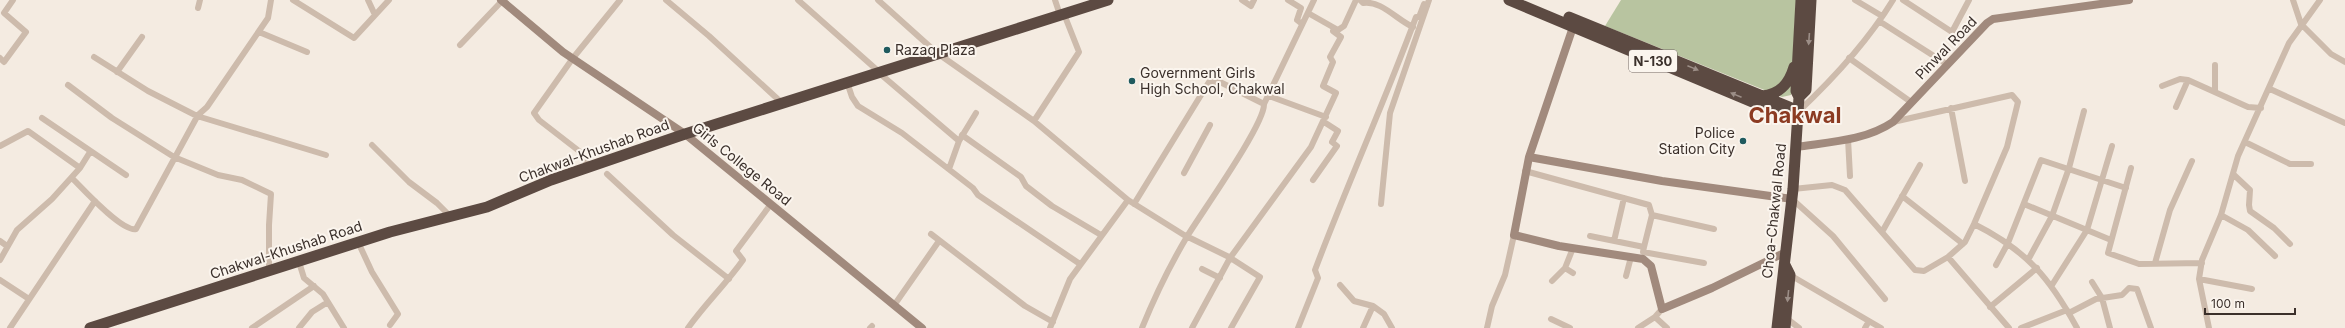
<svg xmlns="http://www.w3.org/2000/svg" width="2345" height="328" font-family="Inter,sans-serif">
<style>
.green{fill:#b8c4a0}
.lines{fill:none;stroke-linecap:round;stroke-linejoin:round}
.street{stroke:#cdbbac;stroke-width:6}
.secondary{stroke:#a18a7d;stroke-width:8}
.highway{stroke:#5c4a42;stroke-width:11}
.oneway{fill:#9c8e87}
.poi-dot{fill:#1f5a5e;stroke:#fbf5ee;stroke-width:1.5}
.labels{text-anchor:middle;stroke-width:4;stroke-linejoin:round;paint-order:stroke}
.shield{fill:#fbf5ee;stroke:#756b66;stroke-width:1}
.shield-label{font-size:13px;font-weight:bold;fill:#3b302b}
.street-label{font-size:14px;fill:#3b302b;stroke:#fbf5ee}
.poi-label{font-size:14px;fill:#3b302b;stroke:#fbf5ee;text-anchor:start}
.town-label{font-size:22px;font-weight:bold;fill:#8c3b22;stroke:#fbf5ee}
</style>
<rect width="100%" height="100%" fill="#f4ebe1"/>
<path class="green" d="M1621 0H1796L1791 95 1782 97 1605 26Z"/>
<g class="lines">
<path class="street" d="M293 0 354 38 389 0
M368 0 375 15
M666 0 709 36 782 103
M798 0 877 70
M878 0 937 53 1034 121 1079 52 1064 14
M1055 0 1060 15
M1242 0 1251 6 1254 0
M1288 0 1301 8 1297 20 1302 24
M1360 0 1363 3C1381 0 1397 20 1413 27
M1855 0 1882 16
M1903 0 1952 32 1969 0
M2293 0 2301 24 2331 54 2345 62
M198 8 200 0
M1308 13 1338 30 1344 26 1356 0
M1879 21 1948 65
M259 32 307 52
M460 45 502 1
M94 57 148 91 197 116 326 155
M0 58 4 62 26 32 4 13 13 0
M1849 58 1911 102
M117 72 142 37
M878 72 959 141
M847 82 852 97 858 106 902 133 973 188 978 195 1080 264
M68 85 112 118 174 157 218 175 242 180 271 194 269 225V271
M2162 86 2180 79 2188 80 2248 107 2261 108
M2270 89 2345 123
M2215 92V65
M1269 96 1326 117
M2176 107 2188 80
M1951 108 1965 181
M1799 111C1834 78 1868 41 1893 0
M42 118 126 175
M1034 121 1128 200 1184 235 1229 257 1260 277 1231 328
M962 135 1021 177 1026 186 1052 206 1101 235
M1848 139 1850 176
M2245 142 2290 164H2311
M372 145 409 182 437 203 451 217
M0 146 28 131 80 168 52 199 17 230 0 260
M589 167 579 151 539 120 534 113 573 58 620 0
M80 168 90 152
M2131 168 2108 253 2139 264 2202 263
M949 169 959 141 976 113
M1525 171 1649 205 1652 215 1714 229
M1184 173 1210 125
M607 174 673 235 729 279
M2233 174 2250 190 2249 205 2250 211 2274 228 2290 244
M72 178C83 189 122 232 136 229L198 115 207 107 268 18 271 0
M1313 180 1337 146 1332 142 1338 131 1324 122
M1793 189 1832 185 1845 190 1915 270 1924 271 1948 257 1965 242 1974 224 2007 147 2018 102 2012 95 1893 122
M1902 196 1963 244
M1792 199 1833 236 1885 299
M1134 204 1209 82H1220L1264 104
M1381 204 1390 113 1429 0
M2024 204 2111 240
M2221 215 2248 230 2275 256
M1974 224C2026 250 2050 278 2077 328
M1882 232 1920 165
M931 234 1025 306 1053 322
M1590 236 1644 247 1652 215
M0 241 7 246
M1614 241 1624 198
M358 242 372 272 398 314 390 325
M1644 247 1643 252 1704 263
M1948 257 2009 328
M2028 260 2052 216 2069 168 2084 111
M299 262 304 278 323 294 344 328
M2155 263 2170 210 2192 161
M1996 265 2008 243 2041 160 2126 188
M1202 269 1220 278
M1573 273 1565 268 1573 248
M1790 275 1881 328
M1626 276 1631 257
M2199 279 2252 289
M0 280 29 299
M1552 281 1565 268
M2092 282 2102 298 2110 328
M1340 285 1354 301 1373 306 1384 314 1392 328
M2052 285 2087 230 2112 146
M895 304 939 241
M1990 307 2037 268
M2069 313 2096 299 2122 295 2129 288 2137 289 2151 328
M1655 317 1667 328
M1786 318 1799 328
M1551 319 1570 328
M10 328 95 201
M252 328 314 286
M299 328 312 312 328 302
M688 328C705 304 726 284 743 260L736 251 771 204
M870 328 872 326
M1050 328 1070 279 1128 200
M1142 328C1155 296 1170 265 1188 235 1202 212 1265 124 1264 104L1314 0
M1192 328 1230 258 1311 147 1336 93 1323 86 1333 62 1330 57 1341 37 1333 31 1334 28
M1298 328 1318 278 1315 270C1347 185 1384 103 1416 17H1419L1424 4 1427 6
M1363 328 1373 306
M1487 328 1492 306 1505 275 1514 235
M1638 328 1655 317 1662 309
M1865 328 1869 321
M2021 328 2067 310
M2209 328 2199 279 2202 260 2221 215 2238 156 2289 43 2320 0"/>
<path class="secondary" d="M501 0 563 52 685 134 922 328
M1576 23 1573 27 1529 157 1514 235 1559 246 1643 259 1651 266 1662 309 1712 288 1786 252
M1796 147C1829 142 1865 141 1893 122L1987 23 1993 19 2129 0
M1529 157 1662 181 1792 199"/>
<path class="highway" d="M1509 0 1798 121
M1569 17 1799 111
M1762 96C1780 94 1789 84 1794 67
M1799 97 1806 90 1811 0
M1799 97 1796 91 1801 0
M90 328 390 232 487 207 551 180 685 134 1108 0
M1777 328 1793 189 1799 97
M1785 328 1790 275 1785 265"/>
</g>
<defs><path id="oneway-solid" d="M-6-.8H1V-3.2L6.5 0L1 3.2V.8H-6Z"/></defs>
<g class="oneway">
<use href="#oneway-solid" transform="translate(1809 39) rotate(94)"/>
<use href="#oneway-solid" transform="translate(1693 68) rotate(22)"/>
<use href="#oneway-solid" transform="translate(1736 95) rotate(-158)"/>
<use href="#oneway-solid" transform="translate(1788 296) rotate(96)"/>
</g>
<g class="poi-dot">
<circle cx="887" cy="50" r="4"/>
<circle cx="1132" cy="81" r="4"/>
<circle cx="1743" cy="141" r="4"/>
</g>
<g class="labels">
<rect class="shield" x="1629" y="50" width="48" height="22" rx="3"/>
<g class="shield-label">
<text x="1653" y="66">N-130</text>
</g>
<g class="street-label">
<text transform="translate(1946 48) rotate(-46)" y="5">Pinwal Road</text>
<text transform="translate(594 151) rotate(-20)" y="5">Chakwal-Khushab Road</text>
<text transform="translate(742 164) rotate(39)" y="5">Girls College Road</text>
<text transform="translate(1774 211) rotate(-84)" y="5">Choa-Chakwal Road</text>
<text transform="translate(286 250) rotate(-18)" y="5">Chakwal-Khushab Road</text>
</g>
<g class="poi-label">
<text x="895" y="55">Razaq Plaza</text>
<text x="1140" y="78">Government Girls<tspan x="1140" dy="16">High School, Chakwal</tspan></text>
<text x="1735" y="138" text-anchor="end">Police<tspan x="1735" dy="16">Station City</tspan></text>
</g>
<g class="town-label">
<text x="1795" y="123">Chakwal</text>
</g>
</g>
<path d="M2205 308v6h90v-6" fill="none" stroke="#3b302b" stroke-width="2"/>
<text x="2211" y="308" font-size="12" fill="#3b302b" stroke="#fbf5ee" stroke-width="3" paint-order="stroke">100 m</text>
</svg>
